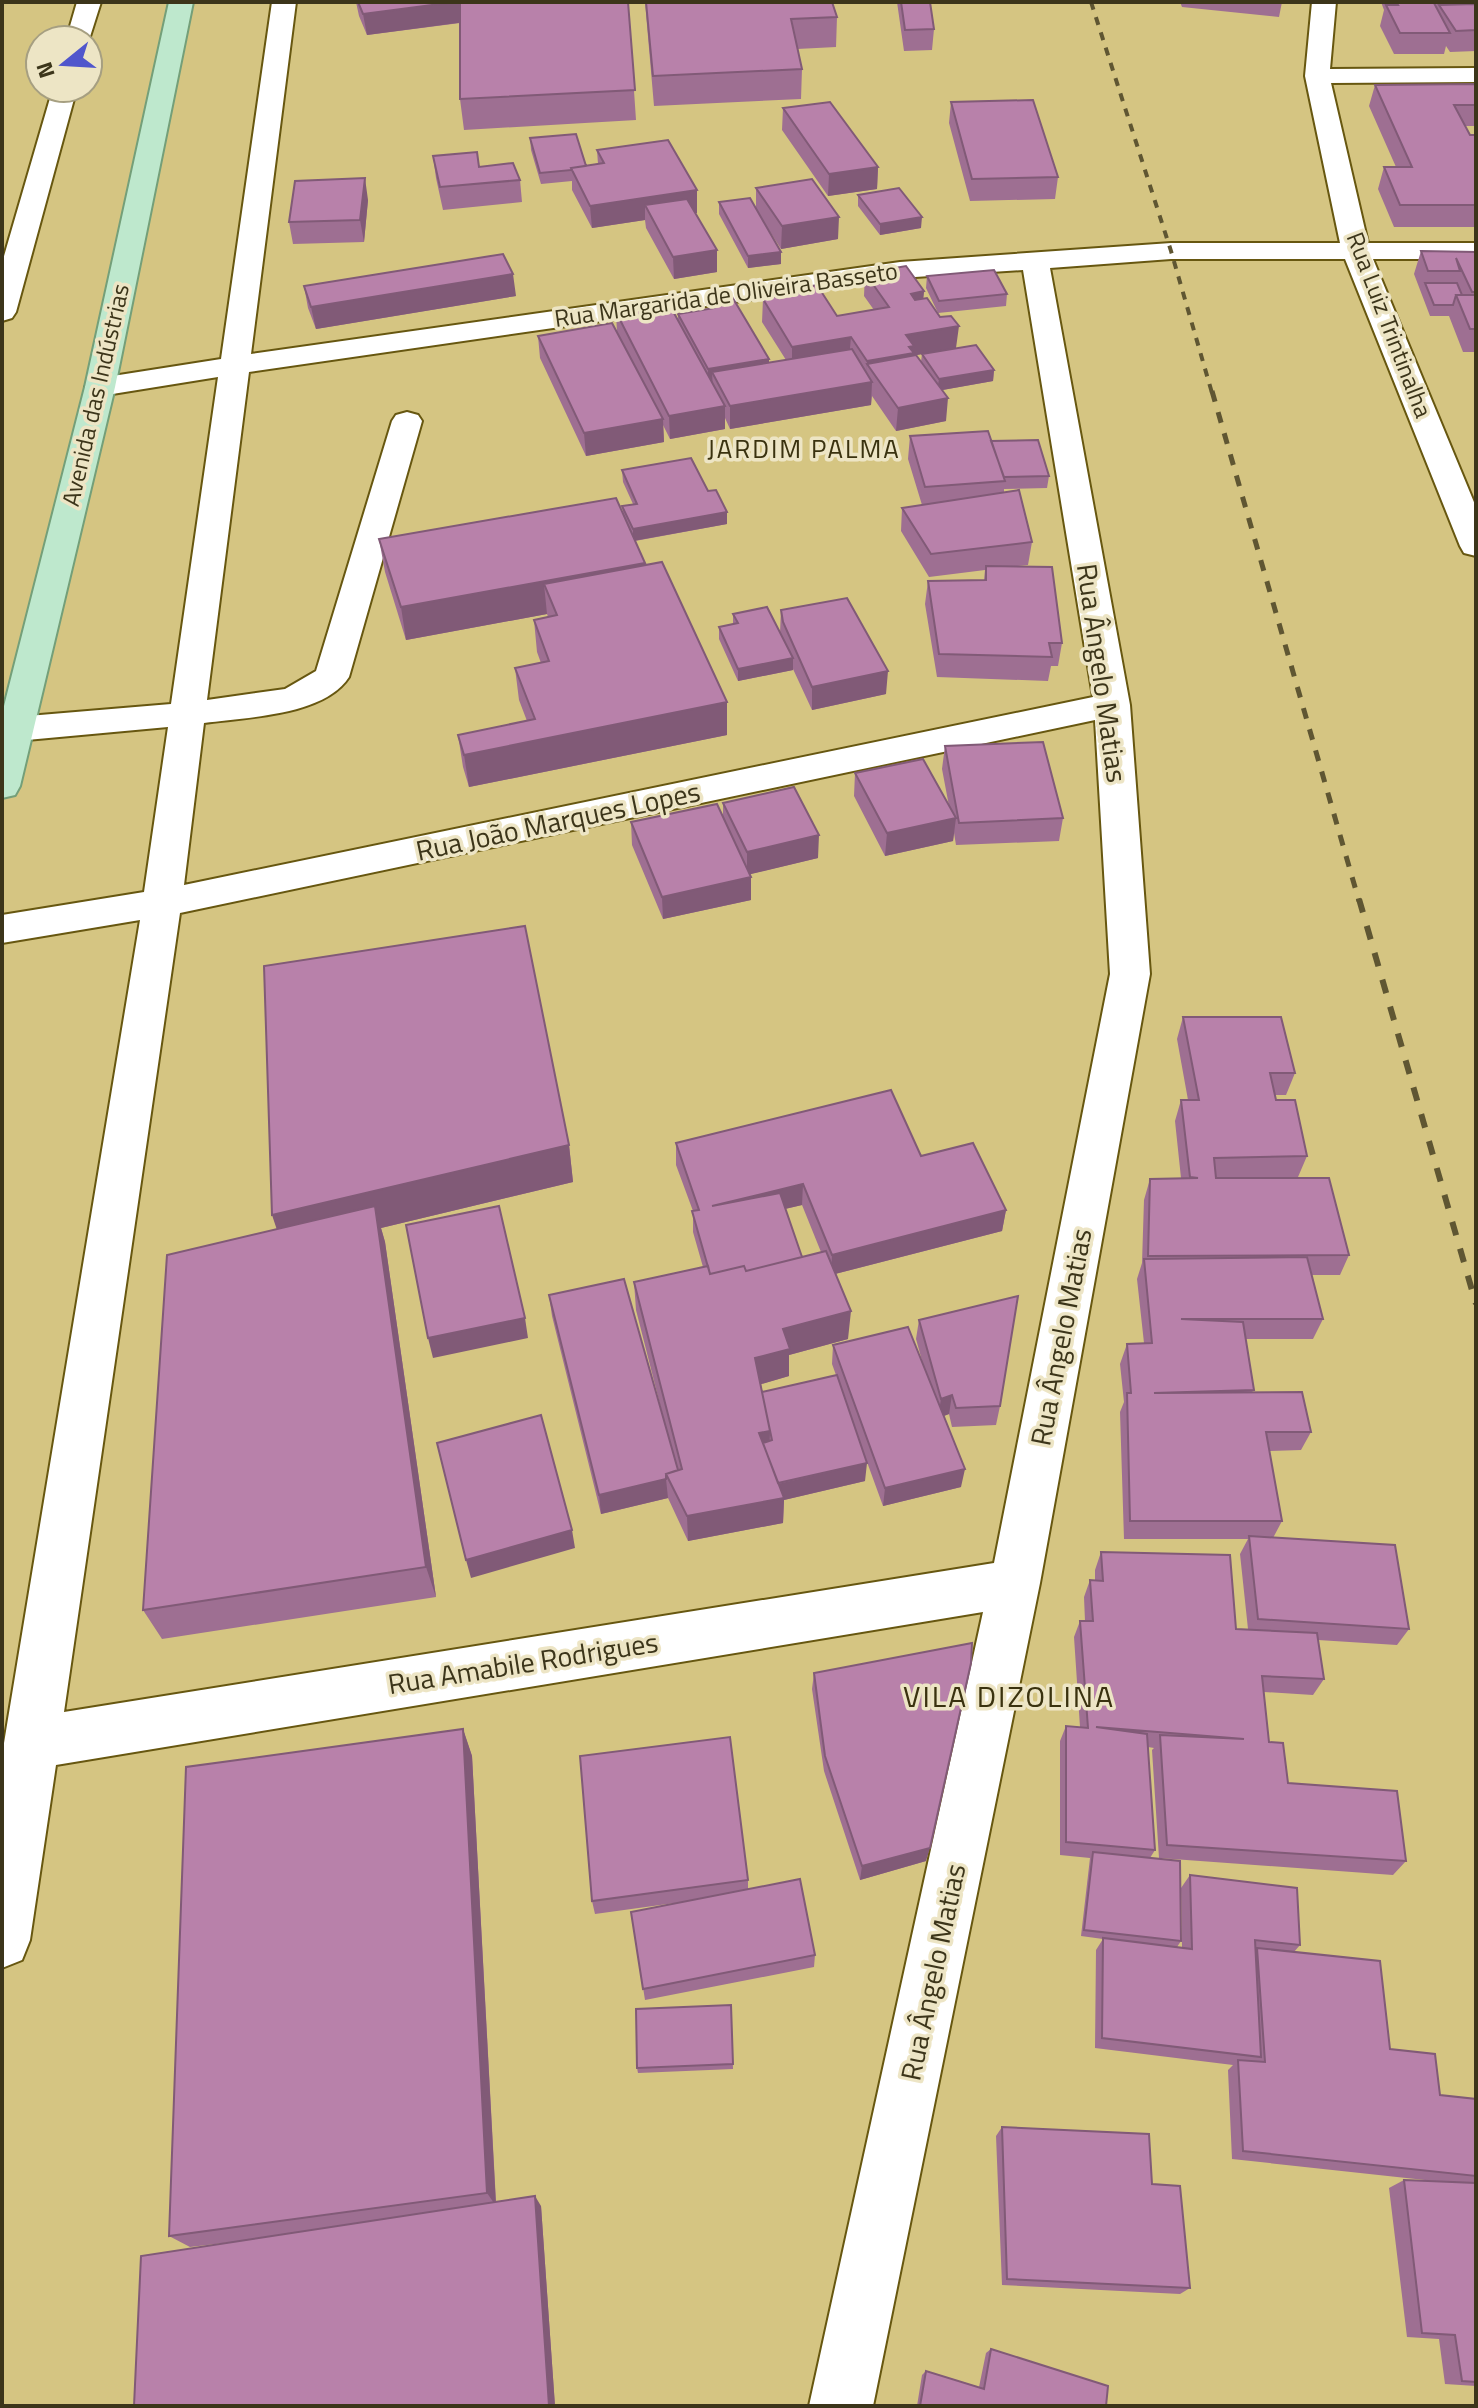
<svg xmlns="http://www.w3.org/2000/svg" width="1478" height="2408" font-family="'Titillium Web',sans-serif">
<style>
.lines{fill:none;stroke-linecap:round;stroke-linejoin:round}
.minor-casing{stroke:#675710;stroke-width:4}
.major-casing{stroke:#749f79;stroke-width:4}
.minor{fill:#fff;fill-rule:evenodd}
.major{fill:#bee8cd;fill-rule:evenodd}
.rail-far2{stroke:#5f5632;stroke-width:4;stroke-dasharray:8 8;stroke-linecap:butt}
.rail-far1{stroke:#5f5632;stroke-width:5;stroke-dasharray:11 11;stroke-linecap:butt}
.rail{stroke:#5f5632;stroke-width:6;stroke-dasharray:14 14;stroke-linecap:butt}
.wall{fill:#9e6f92;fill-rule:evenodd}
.shaded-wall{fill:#815a77}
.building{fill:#b881aa;stroke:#815a77;stroke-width:2}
.labels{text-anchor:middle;stroke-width:7;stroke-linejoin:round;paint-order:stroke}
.far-street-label{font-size:24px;fill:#3c351a;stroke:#ede5c5}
.far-neighbourhood-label{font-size:26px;letter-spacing:2px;fill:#3a320f;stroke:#ede5c5}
.street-label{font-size:28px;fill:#3c351a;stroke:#ede5c5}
.neighbourhood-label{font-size:30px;letter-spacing:2px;fill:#3a320f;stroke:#ede5c5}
</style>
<rect width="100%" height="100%" fill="#d5c582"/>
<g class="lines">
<g class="minor-casing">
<path id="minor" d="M77 2H101L88 43V40H66Z
M272 2H296L251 354 900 262 1171 243H1340L1305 76 1312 2H1336L1330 69 1476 68V82L1331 83 1368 243H1476V259H1373L1476 507V556L1464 553 1460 546 1345 259H1171L1050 268 1130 705 1150 974 1040 1583 873 2406H809L983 1612 56 1765 30 1940 22 1960 2 1968 4 1743 140 920 2 943V915L144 892 168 727 16 741 3 737 2 723 16 717 171 704 218 377 100 396 89 393 85 387 89 381 100 378 221 359ZM1023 270 1093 697 184 885 204 723C246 717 324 716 349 677L422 421 418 415 407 412 396 415 392 421 316 671 285 689 207 700 249 372 900 278ZM1095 720 1110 974 994 1563 64 1712 180 913Z
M53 88H77L16 312 12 318 2 321V263Z"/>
</g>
<g class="major-casing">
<path id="major" d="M169 2H193L115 387 20 786 15 795 2 798V714L85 387Z"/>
</g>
<use href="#minor" class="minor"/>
<use href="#major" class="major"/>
<path class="rail-far2" d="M1091 2 1171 251 1212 393"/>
<path class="rail-far1" d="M1212 391 1359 901"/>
<path class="rail" d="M1359 899 1476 1304"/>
</g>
<path class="wall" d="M356 2H636L628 3 636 120 464 130 460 99V23L367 35 359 16Z
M645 2H832L837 17 836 47 797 49 802 69 801 99 654 106Z
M897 2H930L934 29 932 50 904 51Z
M1180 2H1282L1279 17 1182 7Z
M1381 2H1447V5L1476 4V51L1450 52 1446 46 1444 54H1394L1380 26 1384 10Z
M1476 84V126H1465L1470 135H1476V227H1394L1378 189 1384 167H1396L1369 106 1375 85Z
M951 102 1058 177 1055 199 970 201 949 123Z
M783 108 878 167 877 189 828 196 782 130Z
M530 138 586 166 598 164 597 150 697 213H695L717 272 674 279 646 228 645 220 592 228 572 190V181L541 184 531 150Z
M433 156 479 167 520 180 522 202 443 210 436 178Z
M756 188 838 239 781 249 765 224 781 264 748 268 719 214V202L756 208Z
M858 195 921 228 880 235 858 206Z
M368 200 364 242 293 244 289 222Z
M1421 251 1476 252V352H1463L1449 316H1430L1414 274Z
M865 273 924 291 923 298 956 348 994 370 993 381 942 390 946 421 896 431 872 396 871 405 730 429 725 418V429L670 439 663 425 664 442 586 456 540 358 538 336 617 333 616 312 678 321V314L709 309V299L769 363 786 360 762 322 763 299 781 296V291L837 316 874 310 864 296ZM922 354 921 362 916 355Z
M927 276 1007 294 1006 306 938 313 926 288Z
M304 286 516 296 316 329 308 308Z
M910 436 991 441 1049 476 1047 488 1004 489V492L1032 542 1028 565 1018 566 1062 643 1058 666H1051L1048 681 937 677 925 604 928 581 984 580 985 570 929 577 901 531 902 508 922 505 908 459Z
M622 470 708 491 727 524 635 541 645 565 727 702V735L469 787 463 767 458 735 527 721 519 700 515 668 541 663 537 652 534 620 548 617 547 614 406 640 385 572 379 539 623 513 622 506 633 504 623 482Z
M781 610 886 694 812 710 793 669V670L738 681 719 639V627L733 624V614L780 633Z
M945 746 1063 818 1059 841 956 845 954 833 953 841 885 856 854 796 855 773 949 806 942 769Z
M723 803 818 858 750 874 751 900 663 919 632 845 631 822 723 816Z
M1183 1017 1295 1073 1286 1095H1275L1276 1100 1307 1156 1298 1177 1234 1178 1349 1255 1340 1275H1312L1323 1319 1313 1339H1245L1254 1390 1252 1392 1311 1432 1301 1450 1269 1451 1282 1521 1273 1538 1409 1629 1397 1645 1318 1640 1324 1679 1313 1695 1264 1692 1269 1742 1288 1783 1406 1861 1393 1875 1159 1858 1152 1750 1154 1748 1148 1747 1155 1850 1150 1858 1181 1941 1177 1947H1182L1181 1888 1190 1875 1300 1945 1294 1952 1390 2049 1440 2095 1476 2099V2386L1445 2384 1439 2339 1407 2337 1389 2188 1404 2180 1434 2181 1232 2159 1228 2070 1233 2065 1095 2048 1096 1950 1103 1939 1081 1936 1090 1858 1060 1855V1741L1066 1726 1080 1727 1074 1637 1080 1621H1085L1084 1597 1090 1580H1095V1570L1101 1552 1236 1629H1248L1240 1554 1248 1539H1124L1120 1412 1124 1402 1120 1364 1127 1344 1144 1343 1137 1279 1142 1263 1144 1200 1150 1179 1181 1178 1175 1121 1181 1100H1188L1177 1039Z
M676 1143 921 1156 1006 1210 1002 1231 835 1274 848 1339 789 1355V1376L761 1384 762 1393 836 1375 832 1364 833 1345 924 1368 916 1339 919 1320 1000 1406 996 1425 952 1427 949 1414 944 1416 961 1487 883 1506 863 1451 865 1481 784 1500 783 1523 688 1541 668 1498 601 1514 552 1316 549 1295 667 1432 636 1310 634 1282 703 1267 693 1232V1211L676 1165ZM802 1205 821 1252 802 1257 785 1209Z
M569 1145 573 1182 381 1228 385 1242 436 1597 162 1639 143 1610 277 1229Z
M814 1673 926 1861 860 1880 824 1771 812 1689Z
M463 1729 472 1756 496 2202 541 2206 555 2406H134L249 2240 190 2247 169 2236Z
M748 1880V1889L815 1955 814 1967 645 2000 631 1912 682 1902 595 1914 592 1901Z
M731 2005 733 2069 638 2073 637 2068Z
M1002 2127 1152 2184 1190 2288 1180 2294 1002 2285 996 2136Z
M991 2349 1106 2406H917L922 2375 926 2371 979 2387 986 2353Z"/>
<path class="shaded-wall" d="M455 2H463L465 22 367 35 363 14Z
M878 167 877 189 828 196 829 174Z
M365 178 368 200 364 242 360 220Z
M697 190V213L652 219 645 205V220L592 228 590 206Z
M839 217 838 239 781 249 782 226Z
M922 217 921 228 880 235V224Z
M717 250V272L674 279 673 257Z
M781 252V264L748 268V256Z
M513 274 516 296 316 329 311 307Z
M924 291 922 314 911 294Z
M959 326 956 348 867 364 866 383 872 382 871 405 730 429V406L866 383 867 361 906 335Z
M851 337 849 359 792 369V347Z
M769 359V381L712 372 713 391 708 392V369Z
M994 370 993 381 937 391 939 379Z
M948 398 946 421 896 431 898 408Z
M725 406V429L670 439 669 416Z
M663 419 664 442 586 456 584 433Z
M727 512V524L633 541V529Z
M645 563 647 595 544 584 547 614 406 640 401 607Z
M793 658V670L738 681V669Z
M888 671 886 694 812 710V687Z
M727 702V735L469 787 464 755Z
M956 818 953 841 885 856 887 833Z
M819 835 818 858 747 875V852Z
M751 877V900L663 919 662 897Z
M569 1145 573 1182 381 1228 385 1242 436 1597 426 1567 284 1251 272 1215Z
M803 1184 802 1205 712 1226V1206Z
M1006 1210 1002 1231 831 1275 832 1255Z
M851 1311 848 1339 789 1355V1376L755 1386V1358L783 1329Z
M525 1318 528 1338 433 1358 428 1338Z
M952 1395 949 1414 938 1418 941 1399Z
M770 1431 769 1457 759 1433Z
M867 1463 865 1481 784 1500 783 1523 688 1541 687 1516 778 1484Z
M965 1469 961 1487 883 1506 885 1488Z
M666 1479 668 1498 601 1514 599 1495Z
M572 1530 575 1548 471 1578 466 1560Z
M463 1729 472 1756 496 2206 487 2193Z
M930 1848 926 1861 860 1880 862 1866Z
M535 2196 541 2206 555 2406H549Z"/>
<path class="building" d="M358 2H455L363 14Z
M460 2H628L635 90 460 99Z
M646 2H832L837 17 791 19 802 69 653 76Z
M901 2H930L934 29 905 30Z
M1396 2H1447V3H1434L1450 33H1400L1386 5H1398Z
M1476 4V30L1456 31 1439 5Z
M1476 84V105H1454L1470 135H1476V205H1400L1384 167H1412L1375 85Z
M1033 100 1058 177 972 179 951 102Z
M830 102 878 167 829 174 783 108Z
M576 134 586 166 571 168 572 170 540 173 530 138Z
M668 140 697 190 590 206 571 168 604 163 597 150Z
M477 152 479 167 513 163 520 180 440 187 433 156Z
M365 178 360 220 289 222 295 181Z
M812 179 839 217 782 226 756 188Z
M899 188 922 217 880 224 858 195Z
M750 198 781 252 748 256 719 202Z
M687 199 717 250 673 257 645 205Z
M1421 251 1476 252V292H1472L1456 258 1460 271H1428Z
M503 254 513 274 311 307 304 286Z
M906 266 924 291 911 294 915 300 927 298 940 317 951 316 959 326 906 335 914 346 909 347 914 353 867 361 851 337 792 347 763 299 784 295 781 291 817 285 837 316 889 307 865 273Z
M994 270 1007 294 939 301 927 276Z
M1425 283H1457L1462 295H1456L1453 305H1434Z
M731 295 769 359 708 369 678 314 714 308 709 299Z
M1456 295H1476V329H1470Z
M669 304 725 406 669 416 616 312Z
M612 323 663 419 584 433 538 336Z
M976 345 994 370 939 379 922 354Z
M852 349 872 382 730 406 712 372Z
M916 355 948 398 898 408 867 364Z
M988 431 1005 481 925 487 910 436Z
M1038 440 1049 476 1004 477 991 441Z
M691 458 708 491 716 490 727 512 633 529 622 506 637 504 622 470Z
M1019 490 1032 542 931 554 902 508Z
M616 498 645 563 401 607 379 539Z
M662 562 727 702 464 755 458 735 535 719 515 668 549 661 534 620 557 615 544 584Z
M986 566 1052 567 1062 643H1049L1052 657 939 654 928 581 986 580Z
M847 598 888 671 812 687 783 622 781 610Z
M767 607 793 658 738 669 719 627 738 623 733 614Z
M1043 742 1063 818 959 823 945 746Z
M923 759 956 818 887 833 855 773Z
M794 787 819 835 747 852 723 803Z
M717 804 751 877 662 897 631 822Z
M525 926 569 1145 272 1215 264 966Z
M1183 1017H1281L1295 1073H1270L1276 1100H1295L1307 1156 1214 1158 1216 1178H1329L1349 1255 1148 1256 1150 1179 1198 1178 1190 1177 1181 1100H1199Z
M891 1090 921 1156 973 1143 1006 1210 832 1255 803 1184 712 1206 780 1193 802 1257 746 1271 744 1266 710 1274 692 1211 699 1210 676 1143Z
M375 1206 426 1567 143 1610 167 1255Z
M499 1206 525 1318 428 1338 406 1225Z
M826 1251 851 1311 783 1329 790 1349 755 1358 770 1431 759 1433 784 1498 687 1516 666 1474 682 1469 634 1282 708 1266 710 1274 744 1266 746 1271Z
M1307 1257 1323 1319H1181L1243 1322 1254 1390 1154 1393 1302 1392 1311 1432H1266L1282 1521H1130L1127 1393H1131L1127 1344 1152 1343 1144 1259Z
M624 1279 678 1470 666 1474V1479L599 1495 549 1295Z
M1018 1296 1000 1406 956 1408 952 1395 941 1399 919 1320Z
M908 1327 965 1469 885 1488 833 1345Z
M837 1375 867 1463 778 1483 763 1443 772 1440 762 1392Z
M541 1415 572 1530 466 1560 437 1443Z
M1249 1536 1395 1545 1409 1629 1258 1619Z
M1101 1552 1230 1555 1236 1629 1317 1633 1324 1679 1262 1676 1269 1742 1283 1743 1288 1783 1397 1791 1406 1861 1167 1845 1160 1735 1244 1739 1096 1727 1147 1734 1155 1850 1066 1842V1726L1088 1728 1080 1621H1093L1090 1580 1103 1581Z
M972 1643 971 1663 930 1848 862 1866 825 1756 814 1673Z
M463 1729 487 2193 169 2236 186 1767Z
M730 1737 748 1880 592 1901 580 1756Z
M1093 1852 1180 1861 1181 1941 1084 1930Z
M1190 1875 1297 1888 1300 1945 1255 1940 1261 2057 1102 2038 1103 1938 1192 1949Z
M800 1879 815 1955 643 1989 631 1912Z
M1257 1948 1380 1961 1390 2049 1435 2054 1440 2095 1476 2099V2176L1243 2151 1238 2060 1265 2062Z
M731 2005 733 2064 637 2068 636 2009Z
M1002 2127 1149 2134 1152 2184 1180 2186 1190 2288 1007 2279Z
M1404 2180 1476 2183V2382L1462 2381 1455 2335 1422 2333Z
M535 2196 549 2406H134L141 2256Z
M991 2349 1108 2386 1106 2406H920L926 2371 984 2389Z"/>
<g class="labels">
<g class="far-street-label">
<text transform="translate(726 295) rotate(-8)" y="8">Rua Margarida de Oliveira Basseto</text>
<text transform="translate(1389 325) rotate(69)" y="8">Rua Luiz Trintinalha</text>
<text transform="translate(96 395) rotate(-77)" y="8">Avenida das Indústrias</text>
</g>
<g class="far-neighbourhood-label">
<text x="804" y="458">JARDIM PALMA</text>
</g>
<g class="street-label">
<text transform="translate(1102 673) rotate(82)" y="10">Rua Ângelo Matias</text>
<text transform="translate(558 821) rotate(-12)" y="10">Rua João Marques Lopes</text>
<text transform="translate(1061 1337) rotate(-79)" y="10">Rua Ângelo Matias</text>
<text transform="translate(523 1663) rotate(-9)" y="10">Rua Amabile Rodrigues</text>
<text transform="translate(933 1972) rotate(-78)" y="10">Rua Ângelo Matias</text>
</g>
<g class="neighbourhood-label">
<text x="1009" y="1707">VILA DIZOLINA</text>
</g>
</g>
<rect width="1478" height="2408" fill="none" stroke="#3c351a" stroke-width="8"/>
<g transform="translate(64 64) rotate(252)"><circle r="38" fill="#ede5c5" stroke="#a69f81" stroke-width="2"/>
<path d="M0-6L14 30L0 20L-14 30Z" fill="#5056cc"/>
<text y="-12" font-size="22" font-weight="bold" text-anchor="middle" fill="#3c351a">N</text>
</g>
</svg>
